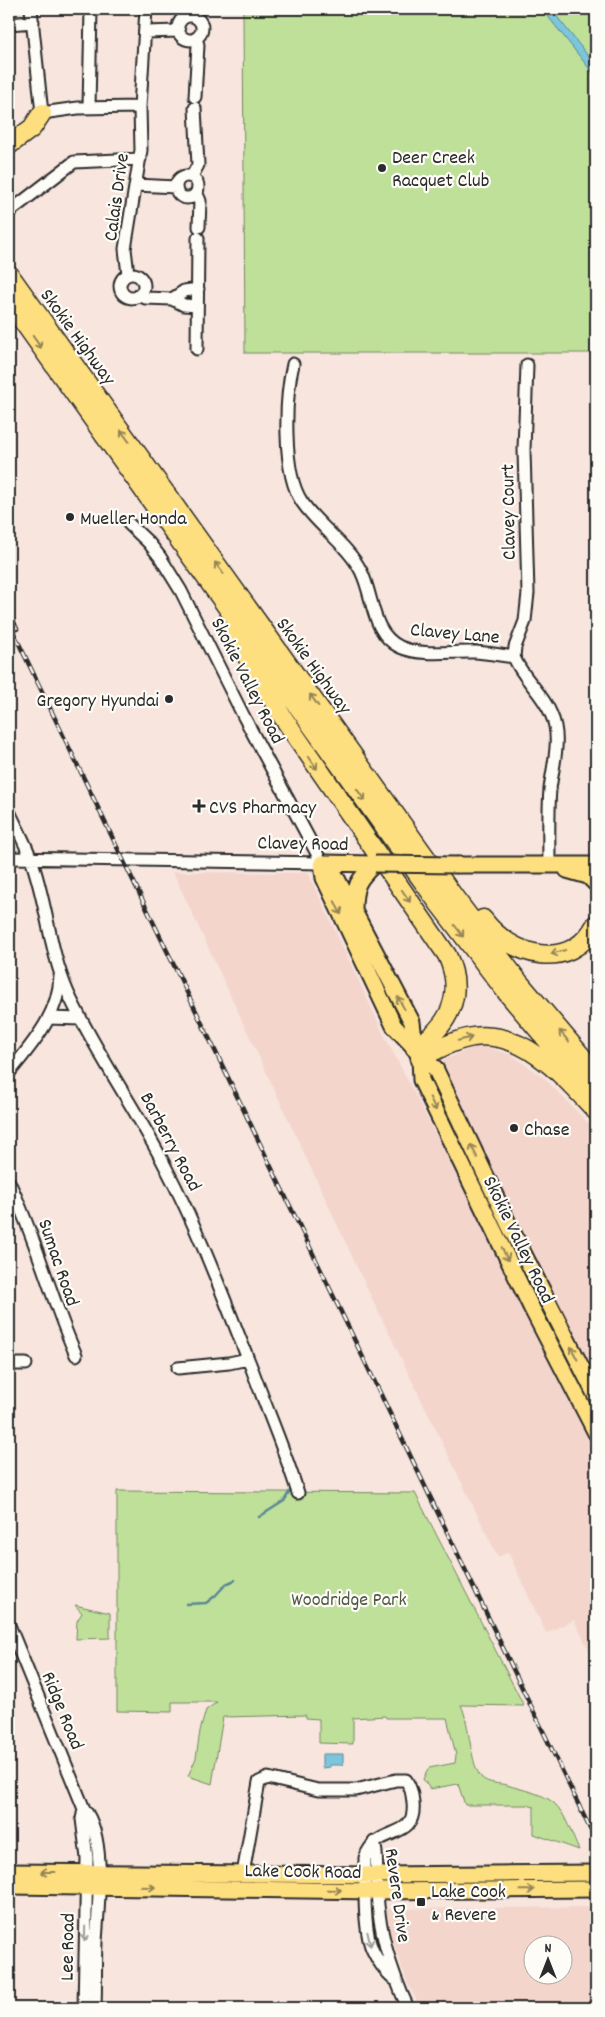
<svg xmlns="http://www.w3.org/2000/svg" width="605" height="2017" font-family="Dekko,sans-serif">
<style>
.built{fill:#f3d5cc;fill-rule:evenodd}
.green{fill:#bfe099;stroke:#758662}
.water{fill:#7cc5dc;stroke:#5c8795}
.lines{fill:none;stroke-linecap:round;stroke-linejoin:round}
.stream{stroke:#5c8795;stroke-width:2.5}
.minor-casing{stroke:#2b2b2b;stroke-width:15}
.major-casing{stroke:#2b2b2b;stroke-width:19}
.highway-casing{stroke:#2b2b2b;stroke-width:21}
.minor{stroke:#fdfcf7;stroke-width:11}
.major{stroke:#fedf80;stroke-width:15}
.highway{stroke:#fedf80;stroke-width:18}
.rail-casing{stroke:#2b2b2b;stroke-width:4.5}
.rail{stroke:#fdfcf7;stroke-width:2.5;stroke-dasharray:8;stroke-linecap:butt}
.major-bridge-casing{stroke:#2b2b2b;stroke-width:19;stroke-linecap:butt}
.major-bridge{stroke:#fedf80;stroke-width:15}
.oneway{stroke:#948556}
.oneway2{stroke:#9e9e9b}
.poi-dot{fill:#2b2b2b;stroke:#fdfcf7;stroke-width:2}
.labels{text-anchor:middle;stroke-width:4.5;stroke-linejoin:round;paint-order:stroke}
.poi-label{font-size:20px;fill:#2b2b2b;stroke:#fdfcf7;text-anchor:start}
.street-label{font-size:20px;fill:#2b2b2b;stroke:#fdfcf7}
.park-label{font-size:20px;fill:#505846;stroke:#fdfcf7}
</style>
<rect width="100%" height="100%" fill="#f7e5de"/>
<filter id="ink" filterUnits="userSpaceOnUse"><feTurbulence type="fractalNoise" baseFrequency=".02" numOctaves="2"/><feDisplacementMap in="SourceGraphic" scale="10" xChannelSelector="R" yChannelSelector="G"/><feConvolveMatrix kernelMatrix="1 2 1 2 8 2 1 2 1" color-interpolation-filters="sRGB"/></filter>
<g filter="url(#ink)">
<path class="built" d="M173 872 308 873 386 1039 596 1442V1664L574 1620 546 1633 508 1552 498 1557 366 1286Z
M479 1045 512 1055 544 1078 596 1131V1376L533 1256 441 1061Z
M596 1907V2008H421L408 1984 390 1934 386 1909ZM532 1944H562V1974H532Z"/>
<path class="green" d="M243 9H596V353H245Z
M117 1491 415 1493 524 1706 461 1705C470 1723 470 1767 482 1778 489 1784 499 1783 507 1785 522 1790 542 1793 554 1803 566 1814 572 1836 579 1850L534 1834V1807L527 1805H465L458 1784 430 1789 423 1779 429 1768 455 1763 456 1755 447 1718H386L385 1716 353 1718V1744L319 1743V1719L306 1718V1715L223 1717 212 1784 188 1776 196 1758 200 1731 206 1710 217 1702H172V1712L117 1711Z
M75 1605 110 1613V1638L76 1639 77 1621 82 1613Z"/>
<path class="water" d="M542 9H551L596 66V77Z
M322 1754H343V1765H330V1767L322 1768Z"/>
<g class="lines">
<path class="stream" d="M259 1517 284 1501 290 1491
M186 1604 206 1603 215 1596 226 1584 235 1580"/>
<g class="minor-casing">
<path id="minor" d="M31 9 42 113 78 108 140 107
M178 28a12 12 0 1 1 24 0a12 12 0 1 1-24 0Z
M9 24 33 22
M145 32 179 31
M195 97 198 45 196 38
M89 108 91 9
M176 187a11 11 0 1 1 22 0a11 11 0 1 1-22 0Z
M192 176 198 165 195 108
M136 185 176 187
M197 194 200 201 199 227
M9 212 74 162 140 159
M128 274 125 249 141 150 140 107 146 9
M120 286a12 12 0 1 1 24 0a12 12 0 1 1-24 0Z
M140 294 145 298 172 299 184 305 197 306
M172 299 184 291 198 289
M197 349 198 238
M293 364C285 398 282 473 302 502 319 527 347 544 361 571 374 597 371 633 400 647 423 657 452 651 476 652 488 653 501 655 514 657 522 678 542 692 551 714 562 737 553 765 550 789 548 814 549 840 549 866
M514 657 515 647 525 621 528 593 524 450 527 365
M9 811C16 827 25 842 31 859 47 903 49 950 68 993 96 1054 136 1108 166 1168 200 1233 225 1301 252 1369 267 1410 285 1451 298 1493
M9 858 322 863 244 717 181 591 160 557 149 543 129 524
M49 1018 81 1019
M9 1073C32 1044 59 1015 60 976
M9 1182C36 1238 51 1299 76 1355
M9 1364H26
M178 1368 229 1363 248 1359
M9 1625 84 1809C107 1838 98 1907 96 1942 95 1964 96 1986 95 2008
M84 1809 82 1819 87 1858 84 2008
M374 1842C379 1858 375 1875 377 1892 379 1933 391 1971 408 2008
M243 1874 259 1782 268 1778 318 1790H356L396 1780H406C411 1788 412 1793 413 1803 417 1842 376 1824 365 1858 365 1881 363 1932 373 1951 378 1962 385 1971 394 1979"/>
</g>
<g class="major-casing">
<path id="major" d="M322 863 324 878 394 1026 415 1048 420 1058 421 1080 531 1307 596 1433
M322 863 335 875 412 1022 415 1048
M322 863 375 864
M458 865H596
M567 870 588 876 596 884
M354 910C354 886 358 879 375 864
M420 1058 435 1068 509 1225 596 1396
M9 1872 377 1875 596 1873
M9 1886 376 1891 596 1889"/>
</g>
<g class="highway-casing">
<path id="highway" d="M9 145 32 128 42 113
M9 274 455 898 519 982 596 1073
M9 302 439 904 507 993 596 1098
M233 633 282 716 447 955C465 994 450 1026 415 1048
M483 919C511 957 570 973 596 924
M420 1058C437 1050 454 1040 473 1037 525 1030 565 1078 596 1111"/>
</g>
<use href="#minor" class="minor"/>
<use href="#major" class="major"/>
<use href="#highway" class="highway"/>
<g class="rail-casing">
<path id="rail" d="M9 611 17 629
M9 623 596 1841"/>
</g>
<use href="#rail" class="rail"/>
<g class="major-bridge-casing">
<path id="major-bridge" d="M375 864 458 865"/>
</g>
<use href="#major-bridge" class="major-bridge"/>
</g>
<defs><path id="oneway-shaft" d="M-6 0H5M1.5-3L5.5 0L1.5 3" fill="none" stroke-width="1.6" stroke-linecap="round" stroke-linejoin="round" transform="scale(1.25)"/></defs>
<g class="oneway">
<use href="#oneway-shaft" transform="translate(37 342) rotate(55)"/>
<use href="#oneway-shaft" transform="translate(125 436) rotate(-126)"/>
<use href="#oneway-shaft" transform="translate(219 568) rotate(-126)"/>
<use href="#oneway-shaft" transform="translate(314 700) rotate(-126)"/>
<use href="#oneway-shaft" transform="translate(313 763) rotate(56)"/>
<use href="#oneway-shaft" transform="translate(361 795) rotate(55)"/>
<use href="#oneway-shaft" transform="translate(406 896) rotate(56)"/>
<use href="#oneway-shaft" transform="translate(338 908) rotate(65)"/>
<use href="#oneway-shaft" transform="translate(459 931) rotate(53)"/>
<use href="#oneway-shaft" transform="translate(558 952) rotate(165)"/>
<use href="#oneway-shaft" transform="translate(401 1003) rotate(-119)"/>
<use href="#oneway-shaft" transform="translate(564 1036) rotate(-130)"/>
<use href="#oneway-shaft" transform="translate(465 1039) rotate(-14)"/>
<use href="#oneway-shaft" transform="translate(433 1104) rotate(64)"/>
<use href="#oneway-shaft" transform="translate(474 1151) rotate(-115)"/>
<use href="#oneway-shaft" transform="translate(505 1254) rotate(64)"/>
<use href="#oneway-shaft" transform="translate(574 1353) rotate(-117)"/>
<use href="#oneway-shaft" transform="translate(48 1872) rotate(-180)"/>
<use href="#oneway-shaft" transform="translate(148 1887) rotate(1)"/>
<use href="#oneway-shaft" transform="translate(334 1890) rotate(1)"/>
<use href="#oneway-shaft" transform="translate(527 1890) rotate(-1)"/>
</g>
<g class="oneway2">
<use href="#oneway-shaft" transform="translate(85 1934) rotate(91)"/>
<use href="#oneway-shaft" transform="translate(369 1939) rotate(77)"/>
</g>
</g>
<g class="poi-dot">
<circle cx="382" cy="168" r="5"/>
<circle cx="70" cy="517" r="5"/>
<circle cx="169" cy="699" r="5"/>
<path d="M196.5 798.5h5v5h5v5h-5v5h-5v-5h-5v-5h5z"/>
<circle cx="514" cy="1128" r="5"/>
<rect x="416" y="1897" width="10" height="10" rx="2.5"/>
</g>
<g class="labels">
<g class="poi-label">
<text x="392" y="163">Deer Creek<tspan x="392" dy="23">Racquet Club</tspan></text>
<text x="80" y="524">Mueller Honda</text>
<text x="159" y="706" text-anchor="end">Gregory Hyundai</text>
<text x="209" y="813">CVS Pharmacy</text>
<text x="524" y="1135">Chase</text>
<text x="431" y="1897">Lake Cook<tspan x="431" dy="23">&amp; Revere</tspan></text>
</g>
<g class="street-label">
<text transform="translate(115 197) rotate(-82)" y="7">Calais Drive</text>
<text transform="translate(79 336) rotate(54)" y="7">Skokie Highway</text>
<text transform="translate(507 512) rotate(-91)" y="7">Clavey Court</text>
<text transform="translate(455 632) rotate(5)" y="7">Clavey Lane</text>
<text transform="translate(315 665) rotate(54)" y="7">Skokie Highway</text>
<text transform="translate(249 680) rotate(63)" y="7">Skokie Valley Road</text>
<text transform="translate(303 842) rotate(1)" y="7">Clavey Road</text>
<text transform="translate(172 1141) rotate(62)" y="7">Barberry Road</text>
<text transform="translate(520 1239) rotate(64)" y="7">Skokie Valley Road</text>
<text transform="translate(60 1262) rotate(71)" y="7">Sumac Road</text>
<text transform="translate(64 1710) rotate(68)" y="7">Ridge Road</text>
<text transform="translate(303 1870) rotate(1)" y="7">Lake Cook Road</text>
<text transform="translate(399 1895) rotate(82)" y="7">Revere Drive</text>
<text transform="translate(66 1947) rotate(-89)" y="7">Lee Road</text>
</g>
<g class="park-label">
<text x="349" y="1605">Woodridge Park</text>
</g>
</g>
<rect width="605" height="2017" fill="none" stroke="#fdfcf7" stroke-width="30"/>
<rect x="15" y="15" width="575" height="1987" fill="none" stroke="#2b2b2b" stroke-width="2" filter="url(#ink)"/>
<g transform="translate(548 1960)"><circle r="24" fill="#fdfcf7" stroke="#a9a8a5"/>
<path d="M0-4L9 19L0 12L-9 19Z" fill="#2b2b2b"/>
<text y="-8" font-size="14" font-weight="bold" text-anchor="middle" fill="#2b2b2b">N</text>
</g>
</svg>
